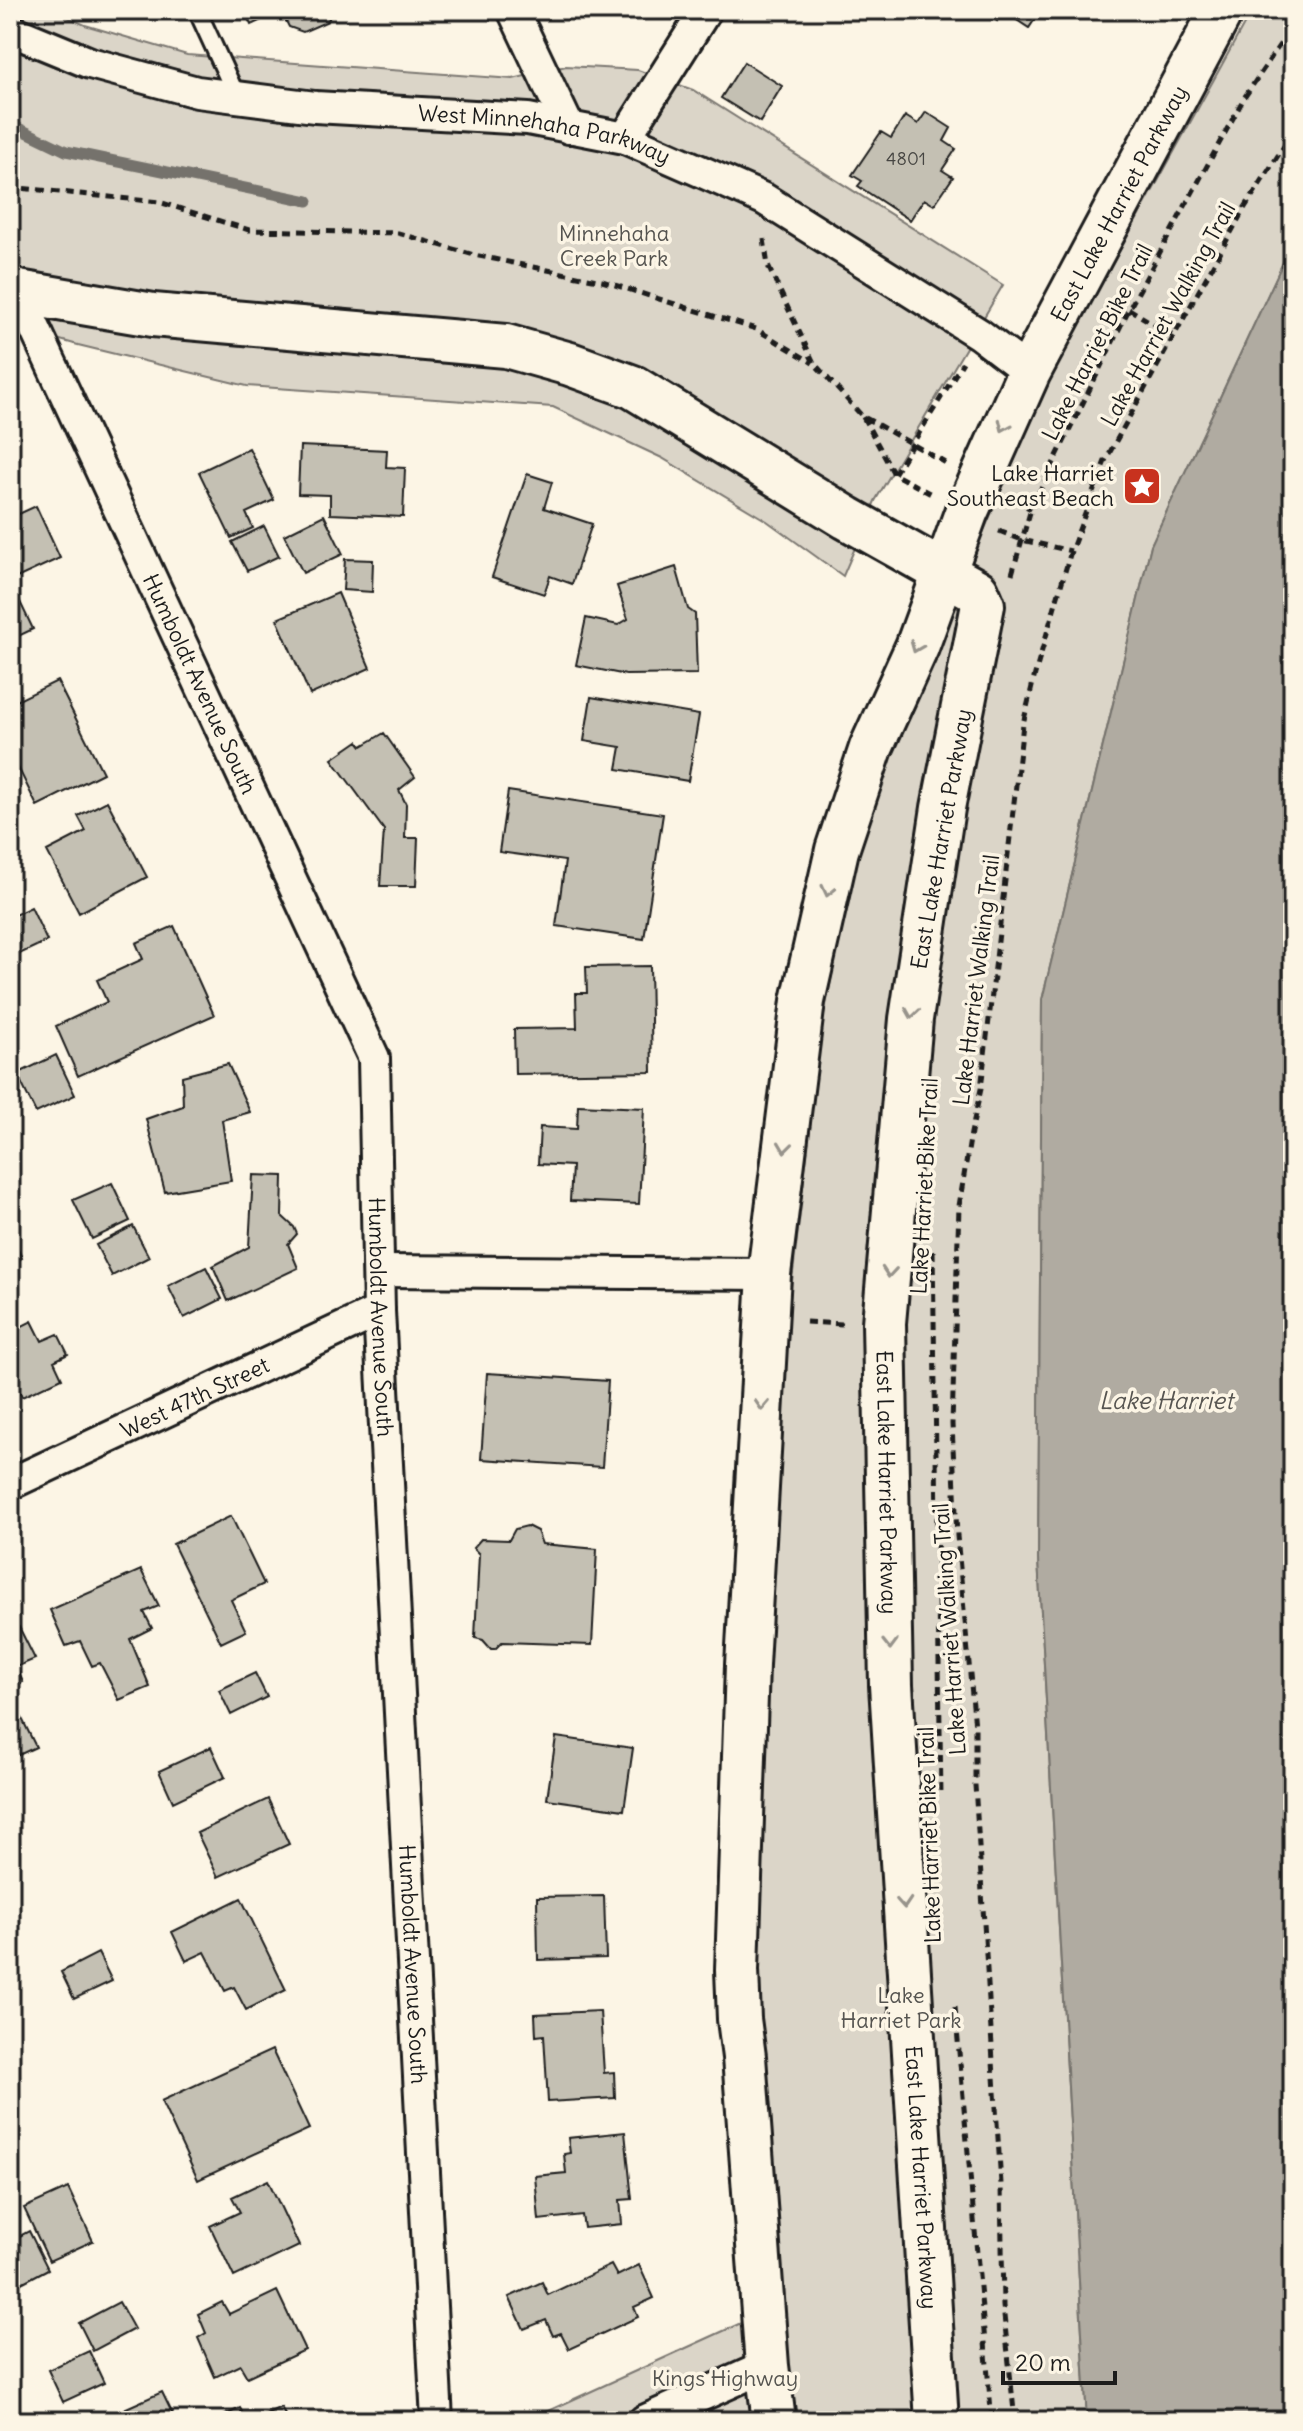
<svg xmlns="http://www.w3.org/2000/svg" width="1303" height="2431" font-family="Delius,sans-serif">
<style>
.green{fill:#dbd5c8;stroke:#7c7872;stroke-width:2}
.water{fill:#b0aba1;stroke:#75726c;stroke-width:2}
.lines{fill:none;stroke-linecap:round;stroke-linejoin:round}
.stream{stroke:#75726c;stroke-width:11}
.building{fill:#c4c0b3;stroke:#1c1c1c;stroke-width:2}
.lane-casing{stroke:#1c1c1c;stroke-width:22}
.street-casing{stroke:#1c1c1c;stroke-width:36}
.secondary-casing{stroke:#1c1c1c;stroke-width:48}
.path{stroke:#1c1c1c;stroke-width:5;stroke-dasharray:8 6;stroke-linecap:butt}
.lane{stroke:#fcf5e5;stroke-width:16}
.street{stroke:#fcf5e5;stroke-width:30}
.secondary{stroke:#fcf5e5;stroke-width:42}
.oneway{stroke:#97938b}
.labels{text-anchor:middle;stroke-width:7;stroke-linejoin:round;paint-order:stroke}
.number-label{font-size:18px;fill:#464542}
.street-label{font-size:22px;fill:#1c1c1c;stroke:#fcf5e5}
.park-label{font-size:22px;fill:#555450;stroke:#fcf5e5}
.poi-label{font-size:22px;fill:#1c1c1c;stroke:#fcf5e5;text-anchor:end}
.water-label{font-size:24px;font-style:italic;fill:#575551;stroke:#fcf5e5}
</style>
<rect width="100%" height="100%" fill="#fcf5e5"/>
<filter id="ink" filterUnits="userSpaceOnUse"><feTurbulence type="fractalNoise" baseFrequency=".0125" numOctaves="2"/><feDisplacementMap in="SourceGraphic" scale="16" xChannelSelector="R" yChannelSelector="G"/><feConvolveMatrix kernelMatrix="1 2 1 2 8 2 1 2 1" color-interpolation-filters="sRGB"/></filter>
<g filter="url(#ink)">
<path class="green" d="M10 10H53L85 25 187 55 513 79 566 66 638 70 693 90 1003 285 875 501 843 576 767 521 662 458 553 407 247 386 78 345 10 326Z
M1252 10H1293V241L1151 545 1042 1000 1038 1559 1087 2421H526L763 2313 747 1665 822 1025 852 875 885 771 944 624 1048 381Z"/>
<path class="water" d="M1293 241V2421H1087L1038 1559 1042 1000 1151 545Z"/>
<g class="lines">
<path class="stream" d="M10 124 66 151 308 201"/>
</g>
<path class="building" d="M244 10H332L328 21 303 32 289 27 281 11 251 25Z
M981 10H1041L1029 28 1003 11 997 21Z
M744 62 782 86 760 122 721 98Z
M926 112 951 128 944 141 956 149 942 170 953 177 934 205 924 199 910 220 858 186 862 181 852 175 881 132 891 138 905 116 918 124Z
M300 446 387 450 386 467 405 468 403 517 330 514V495L298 494Z
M249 448 274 500 246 513 253 528 231 538 199 472Z
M527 474 552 482 544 508 592 524 572 584 550 576 544 594 492 577Z
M36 506 60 558 10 581 33 629 10 640V518Z
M324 515 343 554 303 573 284 535Z
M264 526 279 556 247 571 232 542Z
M345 559 373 560 372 592 343 590Z
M676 567 688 609 695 614 697 674 626 675 576 665 586 618 618 625 628 619 617 586Z
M338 593 370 668 310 695 277 619Z
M57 681 103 773 37 806 10 751V704Z
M591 697 699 715 688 781 617 769 621 747 584 741Z
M384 733 415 777 399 790 406 804 405 838H418L416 886H380L384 830 332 759 358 741 362 746Z
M508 791 663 814 644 939 556 926 565 861 499 852Z
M107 801 147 877 79 913 47 851 86 831 78 816Z
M31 907 47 941 11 958 10 917Z
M174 926 214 1015 78 1076 56 1026 107 1002 97 980 143 959 136 943Z
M650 966 652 1072 515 1074 514 1029 577 1028 576 993H587L586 967Z
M56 1055 75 1095 36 1113 17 1074Z
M228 1064 250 1112 222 1120 231 1181 165 1192 146 1119 183 1106 182 1076Z
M578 1105 644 1108 639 1204 570 1201 572 1166 538 1164 540 1127 577 1129Z
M253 1175 283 1176 282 1216 294 1227 297 1234 288 1244 298 1268 228 1301 213 1266 249 1247Z
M112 1183 130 1221 92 1239 73 1200Z
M133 1226 149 1257 112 1276 96 1245Z
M10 1233 22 1258 10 1264Z
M206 1267 222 1299 184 1318 168 1286Z
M32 1321 42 1341 58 1334 68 1354 54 1361 62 1378 22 1397 10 1374V1332Z
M487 1373 608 1381 602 1467 481 1459Z
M231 1516 264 1584 231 1600 246 1631 221 1643 173 1544Z
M527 1526 537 1531 542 1544 597 1549 592 1645 502 1642 495 1649H491L483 1640 475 1638 479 1554 473 1548 481 1539 509 1540 515 1529Z
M141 1570 159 1606 144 1612 152 1628 130 1639 150 1687 119 1700 100 1663 92 1666 80 1641 66 1646 50 1610Z
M19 1627 35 1659 16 1667 23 1682 10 1688V1631Z
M255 1673 267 1697 231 1715 219 1690Z
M10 1694 36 1747 10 1759Z
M556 1737 633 1748 624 1810 547 1799Z
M211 1747 225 1777 173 1802 159 1771Z
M268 1799 289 1844 218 1877 197 1833Z
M604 1896 606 1958 538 1960 537 1897Z
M241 1898 286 1990 246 2010 234 1987 225 1991 205 1952 186 1961 172 1932Z
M98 1953 112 1981 74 1999 61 1972Z
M600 2011 604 2073 614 2072 615 2098 548 2102 544 2035 536 2036 535 2014Z
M272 2050 309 2129 198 2180 161 2101Z
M625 2132 632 2199 620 2200 622 2224 584 2228 582 2215 539 2220 535 2176 566 2173 564 2154 570 2153 568 2138Z
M268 2180 299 2246 234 2277 210 2226 240 2212 232 2197Z
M68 2188 93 2241 49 2261 24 2208Z
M29 2231 48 2269 10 2289V2241Z
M611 2265 617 2276 639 2265 654 2298 634 2307 638 2317 569 2349 561 2333 553 2336 546 2320 524 2329 509 2297 542 2282 548 2295Z
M277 2291 305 2350 247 2377 240 2365 215 2377 198 2338 206 2333 198 2314 222 2302 229 2314Z
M119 2302 134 2329 93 2351 79 2323Z
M89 2351 104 2383 63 2402 48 2370Z
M162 2392 176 2421H130L124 2409Z
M281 2407 288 2421H250Z
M240 2408 247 2421H213Z"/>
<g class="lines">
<g class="lane-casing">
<path id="lane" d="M197 10 237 97"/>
</g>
<g class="street-casing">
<g id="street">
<path d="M513 10 569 128"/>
<path id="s1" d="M10 30 90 63 197 92 315 107 528 119 625 138 764 199 979 334 1029 372"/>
<path d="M625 138 706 10"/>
<path id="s2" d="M18 292 374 1058 379 1311 437 2421"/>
<path d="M380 1271 769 1274"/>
<path id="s3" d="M10 1484 379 1311"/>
<path d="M644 2421 767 2366"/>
</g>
</g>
<g class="secondary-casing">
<g id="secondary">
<path id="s4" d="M10 288 18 292 153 315 506 346 570 364 633 387 847 518 977 591 983 605 943 808 911 1019 884 1323 891 1685 937 2421"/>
<path id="s5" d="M774 2421 767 2366 744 2057 739 2019 737 1970 747 1665 769 1274 803 1001 837 850 871 748 917 647 966 513 1029 372 1222 10"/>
</g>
</g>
<path class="path" d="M10 187 159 202 249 230 398 233 474 255 602 281 675 304 756 329 813 363
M764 239 768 266 814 363 862 416 946 463
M1129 309 1175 337
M863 417 894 474 933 495
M894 474 963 362
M1014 500 1031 509
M999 531 1022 540 1071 551
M1012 574 1031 509 1129 309 1244 98 1293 25
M933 1251 941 1797
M806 1322 844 1324
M955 2007 992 2421
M1015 2421 1003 2306 1001 2184 975 1785V1727L957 1536 952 1424 959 1206 971 1133 981 1089 1023 724 1035 674 1071 551 1105 461 1244 209 1293 132"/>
<use href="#lane" class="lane"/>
<use href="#street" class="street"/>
<use href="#secondary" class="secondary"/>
</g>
<defs><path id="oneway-chevron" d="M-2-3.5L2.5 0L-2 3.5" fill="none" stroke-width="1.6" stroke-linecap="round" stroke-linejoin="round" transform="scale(2)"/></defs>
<g class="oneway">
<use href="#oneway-chevron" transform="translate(1004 426) rotate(114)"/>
<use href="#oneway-chevron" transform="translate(916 647) rotate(112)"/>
<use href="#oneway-chevron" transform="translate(828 891) rotate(103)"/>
<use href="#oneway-chevron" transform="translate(912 1013) rotate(98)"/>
<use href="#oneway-chevron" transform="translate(785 1147) rotate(97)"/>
<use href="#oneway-chevron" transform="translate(889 1272) rotate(95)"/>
<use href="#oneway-chevron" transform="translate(762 1405) rotate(93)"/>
<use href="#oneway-chevron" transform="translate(890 1644) rotate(89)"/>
<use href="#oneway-chevron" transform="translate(904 1903) rotate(86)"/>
</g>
</g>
<defs>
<g id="sight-square" transform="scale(2)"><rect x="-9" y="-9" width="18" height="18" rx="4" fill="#c8321e" stroke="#fcf5e5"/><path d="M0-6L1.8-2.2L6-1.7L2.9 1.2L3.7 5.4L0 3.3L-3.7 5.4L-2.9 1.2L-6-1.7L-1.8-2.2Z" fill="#fff"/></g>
</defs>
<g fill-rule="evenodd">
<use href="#sight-square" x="1142" y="486"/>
</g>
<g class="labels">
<g class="number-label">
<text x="906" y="165">4801</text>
</g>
<g class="street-label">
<text dy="8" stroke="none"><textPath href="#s1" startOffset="548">West Minnehaha Parkway</textPath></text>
<text dy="8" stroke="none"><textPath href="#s5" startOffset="2286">East Lake Harriet Parkway</textPath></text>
<text transform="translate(1168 314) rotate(-61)" y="8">Lake Harriet Walking Trail</text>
<text transform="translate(1097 342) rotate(-63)" y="8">Lake Harriet Bike Trail</text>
<text dy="8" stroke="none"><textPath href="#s2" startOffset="432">Humboldt Avenue South</textPath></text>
<text transform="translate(941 839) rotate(-80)" y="8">East Lake Harriet Parkway</text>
<text transform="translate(976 980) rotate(-83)" y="8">Lake Harriet Walking Trail</text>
<text transform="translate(924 1186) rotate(-87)" y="8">Lake Harriet Bike Trail</text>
<text dy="8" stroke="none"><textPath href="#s2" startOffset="1104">Humboldt Avenue South</textPath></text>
<text dy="8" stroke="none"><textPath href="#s3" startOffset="204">West 47th Street</textPath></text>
<text dy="8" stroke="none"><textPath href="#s4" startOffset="1934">East Lake Harriet Parkway</textPath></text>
<text transform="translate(949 1629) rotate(-94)" y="8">Lake Harriet Walking Trail</text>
<text transform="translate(929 1835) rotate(-92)" y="8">Lake Harriet Bike Trail</text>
<text dy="8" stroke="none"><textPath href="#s2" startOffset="1752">Humboldt Avenue South</textPath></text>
<text dy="8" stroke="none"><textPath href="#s4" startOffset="2630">East Lake Harriet Parkway</textPath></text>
</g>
<g class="park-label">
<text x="614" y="241">Minnehaha<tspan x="614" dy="25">Creek Park</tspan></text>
<text x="901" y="2003">Lake<tspan x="901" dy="25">Harriet Park</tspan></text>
<text x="725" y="2386">Kings Highway</text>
</g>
<g class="poi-label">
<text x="1114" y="481">Lake Harriet<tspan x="1114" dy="25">Southeast Beach</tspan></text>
</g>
<g class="water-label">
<text x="1166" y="1409">Lake Harriet</text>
</g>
</g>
<rect width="1303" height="2431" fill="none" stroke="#fcf5e5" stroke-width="40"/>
<rect x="20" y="20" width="1263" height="2391" fill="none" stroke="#1c1c1c" stroke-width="3" filter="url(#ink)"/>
<path d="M1003 2371v12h112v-12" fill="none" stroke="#1c1c1c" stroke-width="4"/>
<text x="1015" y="2371" font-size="24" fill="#1c1c1c" stroke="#fcf5e5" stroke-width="6" paint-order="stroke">20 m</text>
</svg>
